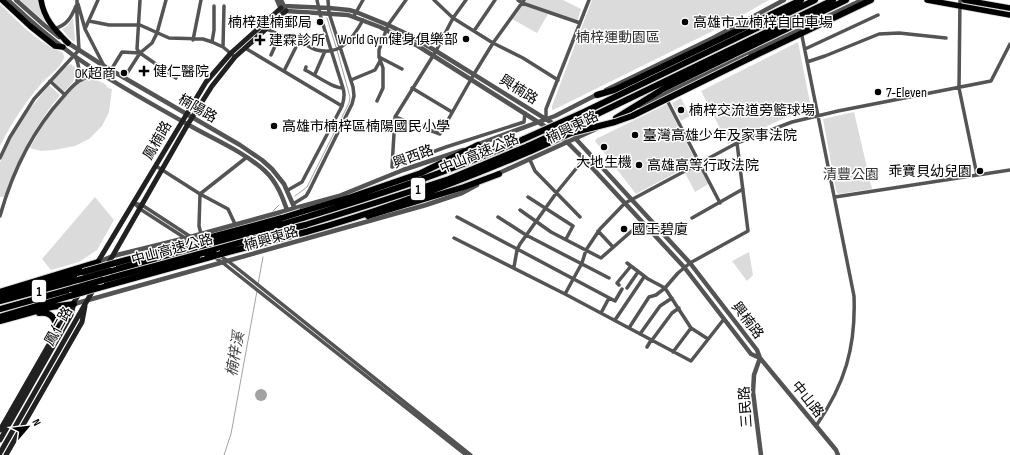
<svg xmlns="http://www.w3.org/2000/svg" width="1010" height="455" font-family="'Sofia Sans Condensed','Noto Sans TC',sans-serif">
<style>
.green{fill:#dbdbdb}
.water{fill:#a2a2a2}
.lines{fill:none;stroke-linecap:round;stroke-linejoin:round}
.stream{stroke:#a2a2a2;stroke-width:1}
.primary-casing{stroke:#dbdbdb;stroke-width:7}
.motorway-casing{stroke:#dbdbdb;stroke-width:8}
.minor{stroke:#545454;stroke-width:3.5}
.tertiary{stroke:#545454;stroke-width:4.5}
.secondary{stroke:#212121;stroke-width:5}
.primary{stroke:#000;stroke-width:5.5}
.motorway{stroke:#000;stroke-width:6}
.motorway-bridge-casing{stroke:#dbdbdb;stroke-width:8;stroke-linecap:butt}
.motorway-bridge{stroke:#000;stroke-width:6}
.poi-dot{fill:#000;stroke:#fff;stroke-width:1.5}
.labels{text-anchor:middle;stroke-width:3;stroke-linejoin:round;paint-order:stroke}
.shield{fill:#fff;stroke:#4c4c4c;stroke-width:1}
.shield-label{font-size:13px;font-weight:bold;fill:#000}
.poi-label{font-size:14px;fill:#000;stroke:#fff;text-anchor:start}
.park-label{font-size:14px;fill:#323232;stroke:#fff}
.street-label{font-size:14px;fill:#000;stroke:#fff}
.water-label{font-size:15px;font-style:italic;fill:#434343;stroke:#fff}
</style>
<rect width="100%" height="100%" fill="#fff"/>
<path class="green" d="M20 0H38L41 12 45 22Z
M524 0H563L581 9 577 22 522 3Z
M592 0H769L727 24 553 110 552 109V106Z
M0 4C16 20 40 45 62 52 64 55 65 57 63 60 59 69 48 76 42 83 25 102 11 124 0 146Z
M522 4 548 14 537 33 512 19Z
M73 18 75 39 74 42 68 37 62 29 67 26Z
M798 42 812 113 787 117 728 144 701 91Z
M71 64 76 69 73 82 64 92 53 81 64 68Z
M93 78 105 84 108 88 112 89 109 112 102 126 89 139 75 146 54 150 41 151 30 148C41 128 61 94 81 82 84 80 89 79 93 78Z
M49 85 60 95C33 128 19 158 4 197H0V162L12 136 29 110Z
M681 98 690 116 681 121 672 103Z
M667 104 696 162 636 194 595 141 596 139Z
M854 112 872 189 838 194 836 190 823 119Z
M699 163 710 183 695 192 684 171Z
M95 197 114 220 97 250 79 262 51 270 42 259Z
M749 252 753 275 747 281 732 261Z"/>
<path class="water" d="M255 395a6 6 0 1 1 12 0a6 6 0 1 1-12 0Z"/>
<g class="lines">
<path class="stream" d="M327 18 336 47
M295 196 307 187 349 103 350 97 337 50
M273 211 279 205
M258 284 263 257
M224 455 231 434 257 291"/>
<g class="primary-casing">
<path id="primary" d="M2 0 30 26 55 46 63 47
M41 0C44 19 55 30 68 43
M927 0 1010 15
M964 0 1010 8"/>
</g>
<g class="motorway-casing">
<path id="motorway" d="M750 58 871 0
M597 95 614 90 633 81 801 0
M584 112 815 0
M616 118 663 89 846 0
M587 119 833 0
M301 212 351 197 421 173 478 145
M368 216 464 187 499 174
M303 218C378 195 452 171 524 139
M305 225 378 202 449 179 528 146
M306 232C383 211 458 182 531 151
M204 239 282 218
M208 244 283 224
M214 250 285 230
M221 254 287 237
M115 263 185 244
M110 271 193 248
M103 280 199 254
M98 288 207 258
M0 292 98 262
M0 296 83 272
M0 301 78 280
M0 309 72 289
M39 313C51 311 56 319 57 330
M0 317 70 296
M0 321 51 307 74 304"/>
</g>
<path class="minor" d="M434 0 453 18 493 43 523 58 558 80
M466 0 453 18 436 51 395 117 392 167 446 147 524 122 525 113
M518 0 522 3 580 23
M960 0 959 88 977 175
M78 4 85 29 103 64
M354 16 363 0
M89 21 109 25H140L169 38 203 39 212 42 223 47 235 57
M265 28C275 34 287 37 297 40 304 43 310 48 317 50 341 56 353 38 363 20
M54 29C67 25 71 18 76 6
M85 29 98 0
M474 31 495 0
M802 36 854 296C856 347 845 384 816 426
M193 40 201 0
M212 42 214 30V6
M223 47 224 6
M245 48 342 106
M805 49 878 15
M140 53 137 49 140 0
M271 55 280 35
M75 56C79 64 80 73 77 81
M379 57 402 69
M807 62 825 56 879 34 899 33 946 38
M306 67 305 70C316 75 332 88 343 88
M111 70 122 52 140 53 176 78
M284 71 299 41
M315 74 325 51
M124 78 140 53 152 43 157 33 166 0
M351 80 375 70 380 61
M50 81 65 95
M412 88 452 112
M377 101 383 88V68L379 57V50L388 25 406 0
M668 102 720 203
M395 117 440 134 474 74 493 43 524 0
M546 119V109L589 0
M0 158 10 137 34 99 79 50 77 15V0
M530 160 535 171 580 217
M156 166 200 194 228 209 235 224
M288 190 302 182 342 106C344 100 345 94 343 88L321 18 317 0
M528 197 573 226 566 239
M835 197 1010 170
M133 203 142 205 191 237
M134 203 140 209 185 238
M293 204 306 196 309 191 352 104 354 96 353 87 329 13 328 0
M520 210 551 232 601 258 642 222
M0 216C12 173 33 130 63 97 69 90 75 82 83 79 90 75 97 76 104 76
M457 217 615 301 622 289
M498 217 526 235 609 278
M692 218 743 189
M598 231 613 247
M201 234 199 226 200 194 247 157
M454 238 565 294 691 361 724 319
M218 255 228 261 471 455
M214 257 223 263 466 455
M627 263 648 279 665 288 691 328 708 339
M514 267 517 250 520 244 557 192 584 159
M619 285 617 283 631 266
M627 288 638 272
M565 294 582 263 586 250 600 229 625 203 631 200 737 143 792 122 838 111 991 81 1010 44
M601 313 609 298
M615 320 644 277
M629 328 649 297 656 295 665 288 678 273 690 263 748 231 737 143
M640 334 660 306 672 298
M647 347 650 342 652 340 672 313 679 308
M673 352 691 328"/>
<path class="tertiary" d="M8 0C29 20 50 38 73 55 109 81 149 102 187 124 213 139 243 151 265 171 277 182 283 198 288 213
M16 0 44 25 59 37
M277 0 282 12
M281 0 286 11 348 15 380 27 418 46 557 134 568 143 584 159 684 267 751 354 760 358
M284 6 329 8 349 10 356 12 388 25 411 36 436 51 565 131
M65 41 104 66 240 145 262 160 272 169 284 184 295 209
M606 90 713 38 784 0
M640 106 862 0
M575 138 690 263 757 350 760 358 836 450 838 455
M476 145 555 116 600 93
M497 174 596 129
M98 262 113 256 190 237 339 196 403 170 463 150
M74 304 426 205 462 193 477 185
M760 358 754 375 753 392 761 455"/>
<path class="secondary" d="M96 265 206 82 231 53 281 8
M0 430 67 313 81 291
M0 440 71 315 73 307
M0 453 188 124 212 86 235 57 286 11
M6 455 82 322 85 306"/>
<use href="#primary" class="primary"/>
<use href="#motorway" class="motorway"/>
<g class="motorway-bridge-casing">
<path id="motorway-bridge" d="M524 139 584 112
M528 146 587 119
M531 151 571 133 615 122 632 116 750 58
M282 218 301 212
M283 224 303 218
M285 230 305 225
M287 237 306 232
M185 244 204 239
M193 248 208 244
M199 254 214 250
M207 258 221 254
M83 272 115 263
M78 280 110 271
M72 289 103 280
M70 296 98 288"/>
</g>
<use href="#motorway-bridge" class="motorway-bridge"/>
</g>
<g class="poi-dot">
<circle cx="320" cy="22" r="4"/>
<circle cx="685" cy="22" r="4"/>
<circle cx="466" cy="39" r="4"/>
<path d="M258 34h4v4h4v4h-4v4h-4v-4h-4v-4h4z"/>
<path d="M142 65h4v4h4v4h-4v4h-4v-4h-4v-4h4z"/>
<circle cx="124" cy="73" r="4"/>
<circle cx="878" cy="92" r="4"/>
<circle cx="681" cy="110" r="4"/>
<circle cx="274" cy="126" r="4"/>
<circle cx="635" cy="135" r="4"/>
<circle cx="604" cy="147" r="4"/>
<circle cx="639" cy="165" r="4"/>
<circle cx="980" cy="171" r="4"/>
<circle cx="624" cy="229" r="4"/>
</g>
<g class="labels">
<g class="shield">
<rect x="411" y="178" width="14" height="22" rx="3"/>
<rect x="32" y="280" width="14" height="22" rx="3"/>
</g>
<g class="shield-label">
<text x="418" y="194">1</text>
<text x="39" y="296">1</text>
</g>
<g class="poi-label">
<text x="312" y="27" text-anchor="end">楠梓建楠郵局</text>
<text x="693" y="27">高雄市立楠梓自由車場</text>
<text x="458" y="44" text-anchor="end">World Gym健身俱樂部</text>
<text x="269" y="45">建霖診所</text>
<text x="153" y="76">健仁醫院</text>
<text x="116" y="78" text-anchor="end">OK超商</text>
<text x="886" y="97">7-Eleven</text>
<text x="689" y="115">楠梓交流道旁籃球場</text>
<text x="282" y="131">高雄市楠梓區楠陽國民小學</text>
<text x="643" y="140">臺灣高雄少年及家事法院</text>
<text x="604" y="167" text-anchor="middle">大地生機</text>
<text x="647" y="170">高雄高等行政法院</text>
<text x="972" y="176" text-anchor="end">乖寶貝幼兒園</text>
<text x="632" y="234">國王碧廈</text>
</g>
<g class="park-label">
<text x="618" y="42">楠梓運動園區</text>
<text x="851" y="179">清豐公園</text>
</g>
<g class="street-label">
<text transform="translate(519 89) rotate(32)" y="5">興楠路</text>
<text transform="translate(198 108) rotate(30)" y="5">楠陽路</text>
<text transform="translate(572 127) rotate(-26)" y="5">楠興東路</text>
<text transform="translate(157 140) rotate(-60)" y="5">鳳楠路</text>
<text transform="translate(479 153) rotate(-22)" y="5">中山高速公路</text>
<text transform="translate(413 156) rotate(-20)" y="5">興西路</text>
<text transform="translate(271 238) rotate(-16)" y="5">楠興東路</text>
<text transform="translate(172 249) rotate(-15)" y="5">中山高速公路</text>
<text transform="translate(748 320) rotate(53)" y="5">興楠路</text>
<text transform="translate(58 326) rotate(-61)" y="5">鳳仁路</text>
<text transform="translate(808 399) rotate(51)" y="5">中山路</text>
<text transform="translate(745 407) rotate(-94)" y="5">三民路</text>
</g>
<g class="water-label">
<text transform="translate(235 354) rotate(-80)" y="5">楠梓溪</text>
</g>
</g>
<g transform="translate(28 427) rotate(62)" stroke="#ffffff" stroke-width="3" paint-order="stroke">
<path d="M0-3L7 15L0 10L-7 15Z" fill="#000000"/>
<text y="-6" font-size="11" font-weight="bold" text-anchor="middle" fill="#000000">N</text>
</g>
</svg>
